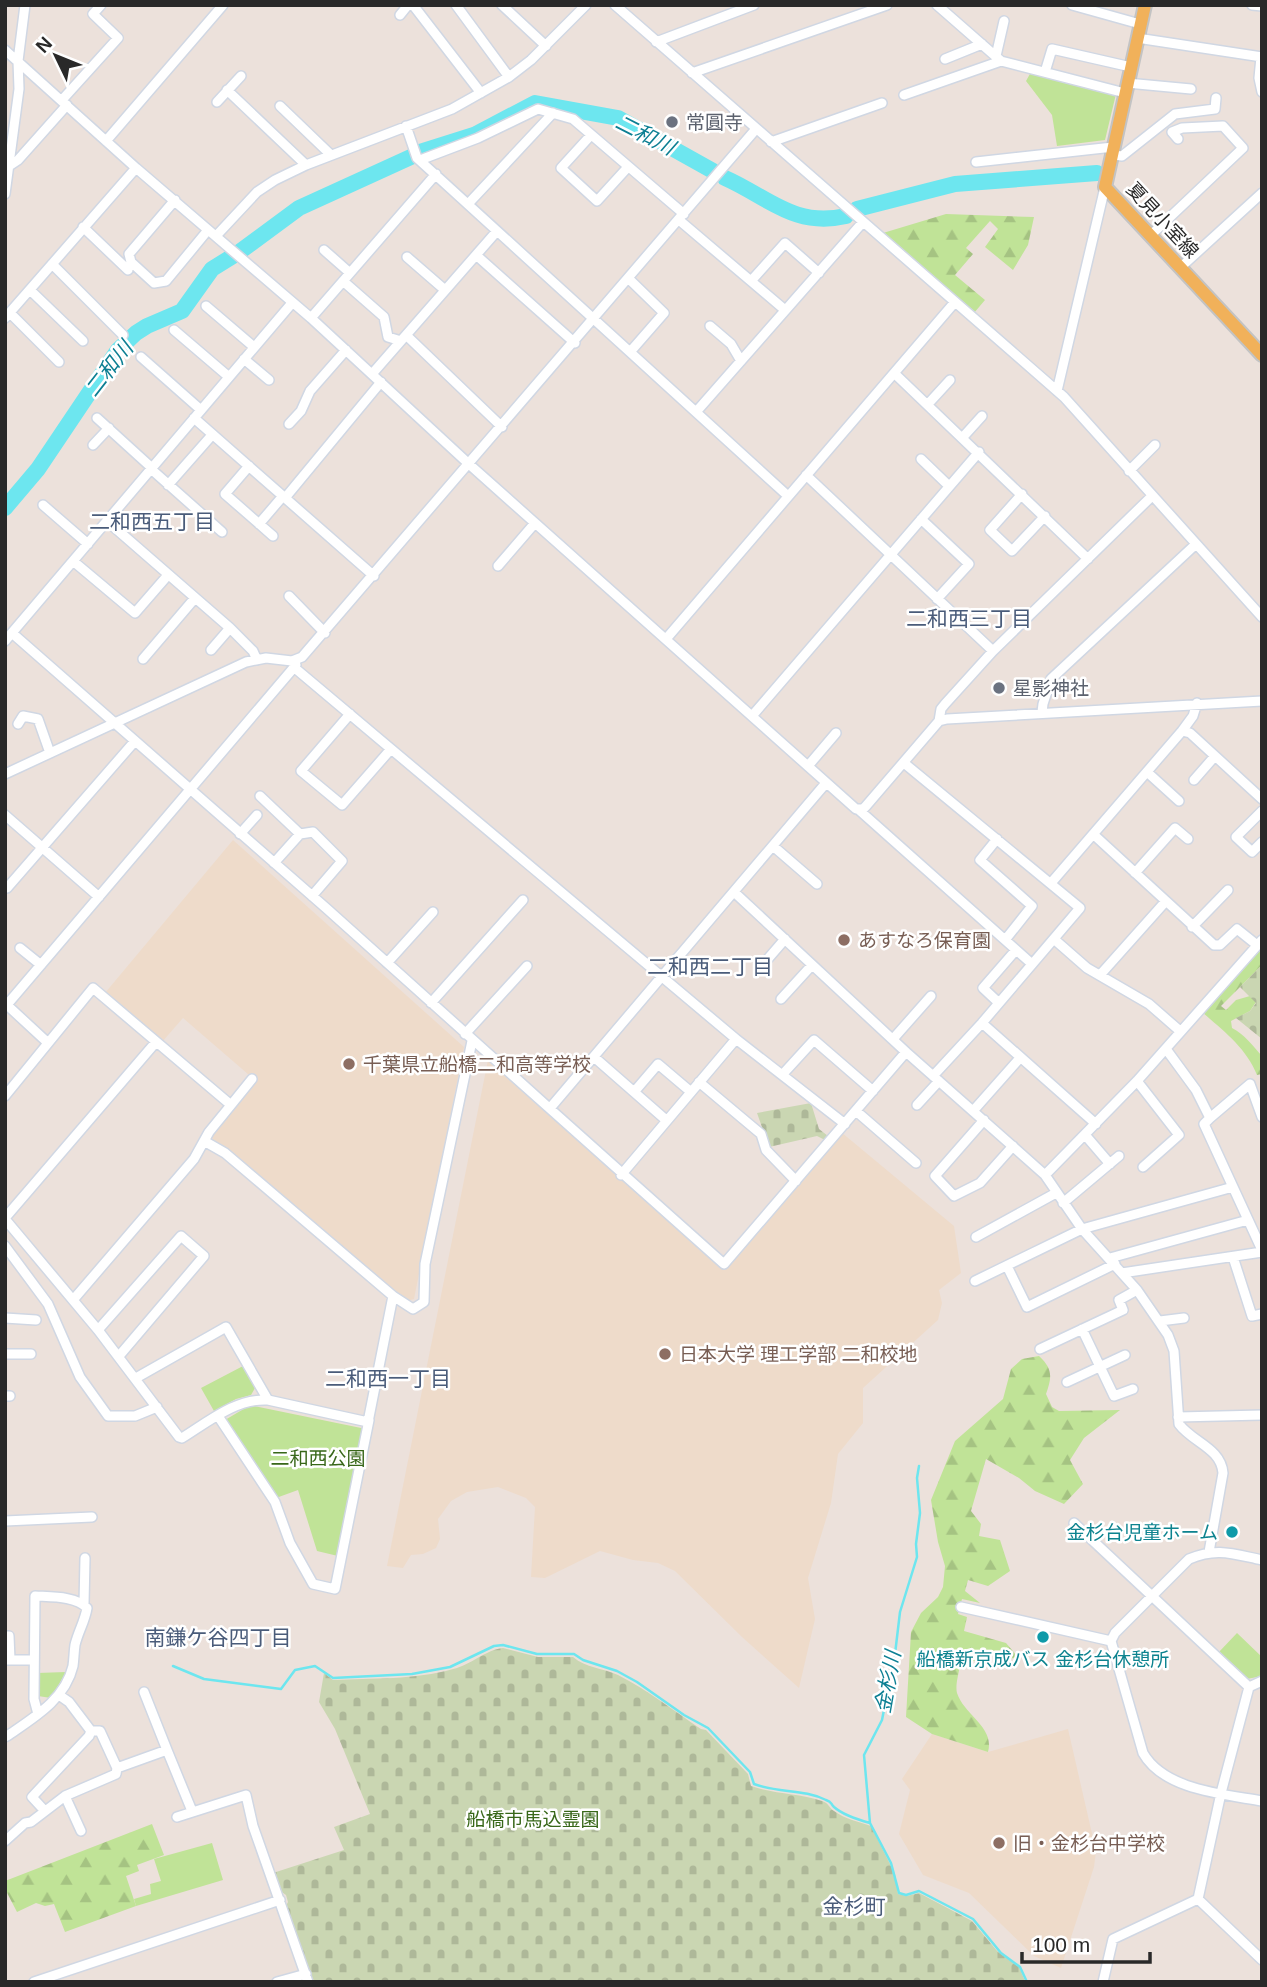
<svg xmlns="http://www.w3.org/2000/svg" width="1267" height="1987" font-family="Helvetica,'Noto Sans JP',sans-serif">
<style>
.education{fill:#eedbca}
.grass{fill:#c0e397}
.forest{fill:url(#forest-firs)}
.cemetery{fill:url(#cemetery-stones)}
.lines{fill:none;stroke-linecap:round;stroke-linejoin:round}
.stream{stroke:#6de6ef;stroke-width:2.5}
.river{stroke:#6de6ef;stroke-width:16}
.minor-casing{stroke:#d0d7e3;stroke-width:12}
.major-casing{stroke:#c3c3c3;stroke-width:16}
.minor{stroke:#fff;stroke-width:9}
.major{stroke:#f1b15a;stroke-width:12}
.worship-dot{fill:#6b7280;stroke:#fff;stroke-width:2.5}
.education-dot{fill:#8d6e63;stroke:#fff;stroke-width:2.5}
.culture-dot{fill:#0f9aa8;stroke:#fff;stroke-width:2.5}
.labels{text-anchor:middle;stroke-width:5;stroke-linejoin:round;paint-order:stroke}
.worship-label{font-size:19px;fill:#5b616d;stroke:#fff;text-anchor:start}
.street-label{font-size:19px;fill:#292929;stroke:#fff}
.education-label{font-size:19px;fill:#785e54;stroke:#fff;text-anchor:start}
.park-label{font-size:19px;fill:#386719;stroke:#fff}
.culture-label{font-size:19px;fill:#0d838f;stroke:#fff;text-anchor:end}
.water-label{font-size:21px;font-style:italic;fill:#0c7f93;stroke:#fff}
.neighbourhood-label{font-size:21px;fill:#4a5c7a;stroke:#fff}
</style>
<defs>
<pattern id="forest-firs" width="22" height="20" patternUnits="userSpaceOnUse" patternTransform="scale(1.75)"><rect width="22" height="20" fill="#c0e397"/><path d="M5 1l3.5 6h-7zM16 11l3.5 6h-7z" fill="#a5c382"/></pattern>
<pattern id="cemetery-stones" width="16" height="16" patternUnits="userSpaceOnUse" patternTransform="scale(1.75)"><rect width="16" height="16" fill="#cad6b2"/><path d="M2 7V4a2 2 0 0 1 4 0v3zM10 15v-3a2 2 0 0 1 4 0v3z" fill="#aeb899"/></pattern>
</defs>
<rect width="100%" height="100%" fill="#ece1db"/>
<path class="education" d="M233 840 464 1047 414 1299 407 1301 227 1149 213 1140 211 1136 256 1081 183 1018 162 1042 105 993Z
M488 1060 725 1269 841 1132 954 1226 961 1273 939 1290 942 1303 938 1320 863 1388V1423L838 1454 831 1503 808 1578 815 1619 799 1688 742 1637 675 1571 658 1563 633 1560 600 1551 545 1578 531 1577 535 1507 526 1498 498 1487 467 1492 451 1501 438 1519 440 1539 436 1548 423 1554 411 1555 403 1568 387 1566Z
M1068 1729 1096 1851 1094 1867 1061 1968 1034 1956 969 1893 923 1875 899 1834 910 1790 902 1779 932 1734 988 1752Z"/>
<path class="grass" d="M1031 72 1116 94 1105 140 1057 146 1052 115 1026 81Z
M243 1366 255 1388 251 1395 236 1399 214 1411 201 1388Z
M254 1406 366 1429 338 1556 317 1551 298 1490 276 1498 225 1420 247 1407Z
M1237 1633 1262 1657V1676L1247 1679 1218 1653Z
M66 1672 51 1698 38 1696 37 1673Z
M212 1843 223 1880 136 1906 134 1899 151 1894 150 1884 161 1881 154 1859Z"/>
<path class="forest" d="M946 214 1034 217 1028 245 1013 270 985 247 998 229 990 221 966 248 973 254 955 275 985 300 974 313 883 233Z
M1262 942V965L1221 1006 1226 1010 1236 1000 1250 996 1256 1002 1250 1011 1231 1021 1232 1028C1244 1034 1253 1046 1262 1056V1074L1257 1075C1246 1047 1222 1030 1201 1011Z
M1039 1356C1053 1369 1052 1377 1046 1394L1052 1407 1059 1411 1120 1410 1084 1438 1070 1460 1083 1484 1064 1504 1035 1491 1019 1478 986 1459 971 1511 981 1524 979 1536 1000 1540 1010 1571 988 1586 968 1580 965 1591 980 1603 962 1599 958 1614 967 1617 964 1631 1006 1643 1018 1657 1001 1661 998 1654 960 1665C959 1673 955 1685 957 1693 964 1715 995 1727 988 1752L932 1734 906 1717 911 1632 921 1613 938 1597 943 1587 945 1566 938 1542 931 1500 955 1441 1003 1399 1011 1369 1022 1359Z
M152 1824 164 1855 137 1865 139 1871 126 1876 136 1906 65 1932 54 1904 45 1906 36 1903 17 1912 5 1889V1881Z"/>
<path class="cemetery" d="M1262 965V1039L1236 1018 1250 1011 1256 1003 1240 987Z
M811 1103 819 1129 828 1136 825 1140 817 1136 769 1147 757 1113Z
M503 1648 538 1657H573C586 1668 603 1668 618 1675 648 1690 674 1711 701 1729L706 1730 748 1774 751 1786C774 1794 798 1793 822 1801 829 1803 829 1808 834 1811 845 1819 859 1822 871 1826L895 1874 898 1894 907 1896 919 1893 972 1921 998 1952 1019 1967 1025 1981 311 1982 286 1906 288 1902 286 1895 279 1890 273 1873 344 1850 334 1827 370 1814 335 1729 319 1702 324 1673 333 1680C372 1678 415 1680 453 1669 471 1665 485 1650 503 1648Z"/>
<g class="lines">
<path class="stream" d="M919 1466 917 1478 920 1513 916 1544 917 1557 900 1612 895 1654 882 1720 864 1755 870 1823 891 1863 899 1893 906 1895 919 1891 973 1919 1001 1953 1020 1967 1027 1982
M173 1666 204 1679 281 1689 295 1670 315 1666 333 1678 412 1674 450 1667 494 1646 503 1645 537 1654H574L583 1660 617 1671 637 1682 684 1715 708 1728 750 1772 754 1784C778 1793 804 1789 826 1800 832 1802 830 1803 834 1807 843 1815 859 1820 870 1823"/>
<path class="river" d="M417 153 474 135 535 103 618 118 713 171
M725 178C768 197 794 228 846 216
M857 209 955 184 1097 173
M238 253 299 208 413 156
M5 508 38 469 118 350 136 333 147 326 182 311 212 269 233 256"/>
<g class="minor-casing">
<path id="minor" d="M413 5 481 93
M456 5 509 77
M502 5 546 46
M615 5 1064 397 1262 617
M937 5 1001 61 1125 93
M1072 5 1140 24
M1252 5 1262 6
M400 15 408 5
M1137 38 1262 57
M656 42 754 5
M5 50 136 168 311 318 470 465 856 809H863L866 806 939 721 947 719 1262 701
M996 56 1004 21
M1261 57 1259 78 1262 92
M945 59 982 44
M1045 72 1052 49 1131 67
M692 73 887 5
M1127 83 1191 89
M227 90 306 165
M904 95 1001 61
M62 100 118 38 93 14 101 5
M217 102 241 76
M280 106 331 155
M406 126 417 158 788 496
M591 135 561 168 597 201 628 167
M106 141 223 5
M771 142 882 103
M1112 155 1122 156 1175 114 1215 109 1216 98
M420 160 478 138 538 109 573 119 684 214
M976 162 1113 147
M9 166 18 160 67 105
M5 194 19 89 18 61 25 5
M175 200 129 254 131 262 154 283 166 281 208 230
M468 204 553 113
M679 220 785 310
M83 227 128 270
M1151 235 1243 148 1223 126 1182 128 1172 132 1178 139
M216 236 257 192 275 180 306 165 452 109 509 77 531 60 586 5
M324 250 350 273
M476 255 575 343
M407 257 445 290
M52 264 123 335
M1181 267 1262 193
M629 279 664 313 630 352
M343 281 384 317 388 337 401 341
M751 281 785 243 819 273
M30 290 83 341
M206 306 254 347
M10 313 59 362
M5 318 136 168
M311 318 436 174
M710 326 731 344 741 361
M174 330 229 377
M406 335 502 427
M141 357 201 410
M244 359 269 380
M894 373 1088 559
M372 374 497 231
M1057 391 1105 187
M928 404 950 380
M696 412 863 222
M97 418 152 468
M194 418 374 576
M289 424 301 411 310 391 346 350
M963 437 982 416
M93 445 109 428
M921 459 949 486
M249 466 225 494 273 536
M151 469 222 532
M1129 471 1155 445
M806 475 993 651
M168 485 212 435
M1022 494 990 530 1012 551 1045 516
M285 498 381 382
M43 505 88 544
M921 519 969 564 937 599
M107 521 230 628 253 651 257 660
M259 524 283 496
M73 561 135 613 168 575
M498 566 535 523
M289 596 325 633
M12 633 326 908 548 1107H551L826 783
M666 639 955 302
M5 641 292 303
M211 650 230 628
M143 659 195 598
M296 669 736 1039 845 1124
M1042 712 1043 704 1051 679 1196 544
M350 714 301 771 342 805 391 749
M752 716 979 452
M939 721 941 709 945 704 993 651 1152 496
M18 724 23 716 38 719 50 753
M1182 731 1190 733 1262 799
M904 763 1080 908 982 1023 933 1076
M808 766 836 733
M1147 772 1179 801
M5 774 246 662 266 658 292 661 302 657 756 129
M1194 780 1215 756
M260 796 300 834 313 832 342 861 312 896
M859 810 1032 964
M1262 811 1236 837 1252 852 1262 842
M5 815 99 897
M240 834 257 815
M1093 834 1214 945H1220L1237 929 1257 945
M997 839 980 860 1032 906 1005 940
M773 846 817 884
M274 863 300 834
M1135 873 1175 828 1188 839
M1051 883 1182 731 1193 716 1197 703
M7 888 135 741
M734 892 906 1052 1045 1175 1082 1229 1137 1290 1168 1335 1174 1351 1179 1424C1192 1442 1221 1448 1223 1473L1209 1552
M1192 927 1228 890
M1055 940 1087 968 1149 1004 1180 1031
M20 948 41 965
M387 963 433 912
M759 969 785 939
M1100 975 1166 901
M781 999 812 965
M431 1003 523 900
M999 1003 983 988 1016 950
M7 1005 47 1042
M5 1007 296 665
M982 1023 1096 1124
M465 1034 527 966
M893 1039 931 996
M1166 1049 1196 1090 1210 1118 1204 1124 1262 1250
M594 1057 666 1120
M782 1075 814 1040 873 1091
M1137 1081 1179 1135 1143 1167
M699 1082 761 1134 766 1150 796 1181
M634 1092 658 1064 691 1092
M5 1096 93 988 231 1105 209 1132 194 1159 73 1300
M231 1105 252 1079
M917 1105 939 1081
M548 1107 724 1264 906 1052
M856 1111 916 1163
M973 1111 1020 1058
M1210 1118 1250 1084 1262 1117
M984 1120 935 1176 954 1196 980 1183 1013 1146
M1086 1136 1110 1164
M621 1175 736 1039
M1045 1175 1137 1081 1262 940
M1063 1203 1119 1156
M5 1218 156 1042
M5 1219 98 1330 179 1437 182 1438C208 1422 236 1398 268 1400L368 1422 393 1296 225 1153 204 1141
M976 1237 1056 1193
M5 1246 48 1304 80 1377 108 1416H135L157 1407
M1233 1257 1252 1316 1262 1314
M1110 1258 1248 1220
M1007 1266 1027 1307 1115 1264
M1122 1273 1262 1252
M975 1281 1082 1229 1233 1187
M393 1296 413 1309 424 1302 425 1264 472 1041
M5 1318 36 1320
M1160 1321 1184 1318
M1082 1329 1114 1396 1133 1389
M98 1330 181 1236 204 1256 119 1356
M1040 1349 1123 1310 1119 1300 1137 1290
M5 1354H31
M136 1378 226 1327 268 1400
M1067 1382 1125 1355
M5 1396H10
M218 1416 275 1502 290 1543 313 1584 335 1589 369 1420
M1178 1417 1262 1415
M5 1521 92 1517
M1074 1523 1249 1687
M1262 1560C1233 1554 1217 1547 1189 1559L1115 1633 1111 1641 1143 1753C1164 1790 1223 1794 1262 1801
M84 1604 85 1558
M961 1607 1111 1641
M5 1636H9L10 1660
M5 1660H33
M1262 1681 1249 1687 1221 1793 1198 1899 1262 1960
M144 1692 167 1750
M91 1731H100L117 1768
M5 1737 7 1736C33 1718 65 1700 73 1666 74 1659 74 1652 75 1645 78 1632 85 1621 87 1608 76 1596 51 1597 35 1596L34 1699 38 1714
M65 1796 81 1831
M44 1810 32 1797 89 1736 91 1731 69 1702 59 1695
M177 1817 246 1795 253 1826 308 1982
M5 1841 25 1823 31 1822 65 1796 116 1774 117 1768 167 1750 192 1811
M34 1982 280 1900
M277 1982 306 1974
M1103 1982 1113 1939 1198 1899"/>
</g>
<g class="major-casing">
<path id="major" d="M1145 5 1105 187 1262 355"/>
</g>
<use href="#minor" class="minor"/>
<use href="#major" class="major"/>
</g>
<g class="worship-dot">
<circle cx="672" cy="122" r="7"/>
<circle cx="999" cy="688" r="7"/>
</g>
<g class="education-dot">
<circle cx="844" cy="940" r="7"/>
<circle cx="349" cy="1064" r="7"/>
<circle cx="665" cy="1354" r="7"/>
<circle cx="999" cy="1843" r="7"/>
</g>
<g class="culture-dot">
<circle cx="1232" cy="1532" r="7"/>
<circle cx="1043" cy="1637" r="7"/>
</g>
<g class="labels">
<g class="worship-label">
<text x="686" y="129">常圓寺</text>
<text x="1013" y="695">星影神社</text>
</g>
<g class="street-label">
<text transform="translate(1163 220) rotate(47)" y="7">夏見小室線</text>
</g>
<g class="education-label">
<text x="858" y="947">あすなろ保育園</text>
<text x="363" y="1071">千葉県立船橋二和高等学校</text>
<text x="679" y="1361">日本大学 理工学部 二和校地</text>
<text x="1013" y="1850">旧・金杉台中学校</text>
</g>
<g class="park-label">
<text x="318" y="1465">二和西公園</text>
<text x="533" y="1826">船橋市馬込霊園</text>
</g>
<g class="culture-label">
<text x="1218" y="1539">金杉台児童ホーム</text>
<text x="1043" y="1666" text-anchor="middle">船橋新京成バス 金杉台休憩所</text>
</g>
<g class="water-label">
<text transform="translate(645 135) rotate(27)" y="7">二和川</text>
<text transform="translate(109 369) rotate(-52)" y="7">二和川</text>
<text transform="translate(888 1682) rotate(-80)" y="7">金杉川</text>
</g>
<g class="neighbourhood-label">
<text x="152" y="529">二和西五丁目</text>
<text x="969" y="626">二和西三丁目</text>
<text x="710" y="974">二和西二丁目</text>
<text x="388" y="1386">二和西一丁目</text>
<text x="218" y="1645">南鎌ケ谷四丁目</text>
<text x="854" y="1914">金杉町</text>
</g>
</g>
<rect width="1267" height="1987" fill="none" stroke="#292929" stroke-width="14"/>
<g transform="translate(56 56) rotate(313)" stroke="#ffffff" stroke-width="5" paint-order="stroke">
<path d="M0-5L12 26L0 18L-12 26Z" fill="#292929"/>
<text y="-10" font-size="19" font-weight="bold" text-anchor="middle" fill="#292929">N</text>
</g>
<path d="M1022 1952v10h128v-10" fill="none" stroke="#292929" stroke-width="3.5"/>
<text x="1032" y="1952" font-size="21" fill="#292929" stroke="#ffffff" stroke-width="5" paint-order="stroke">100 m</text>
</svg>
